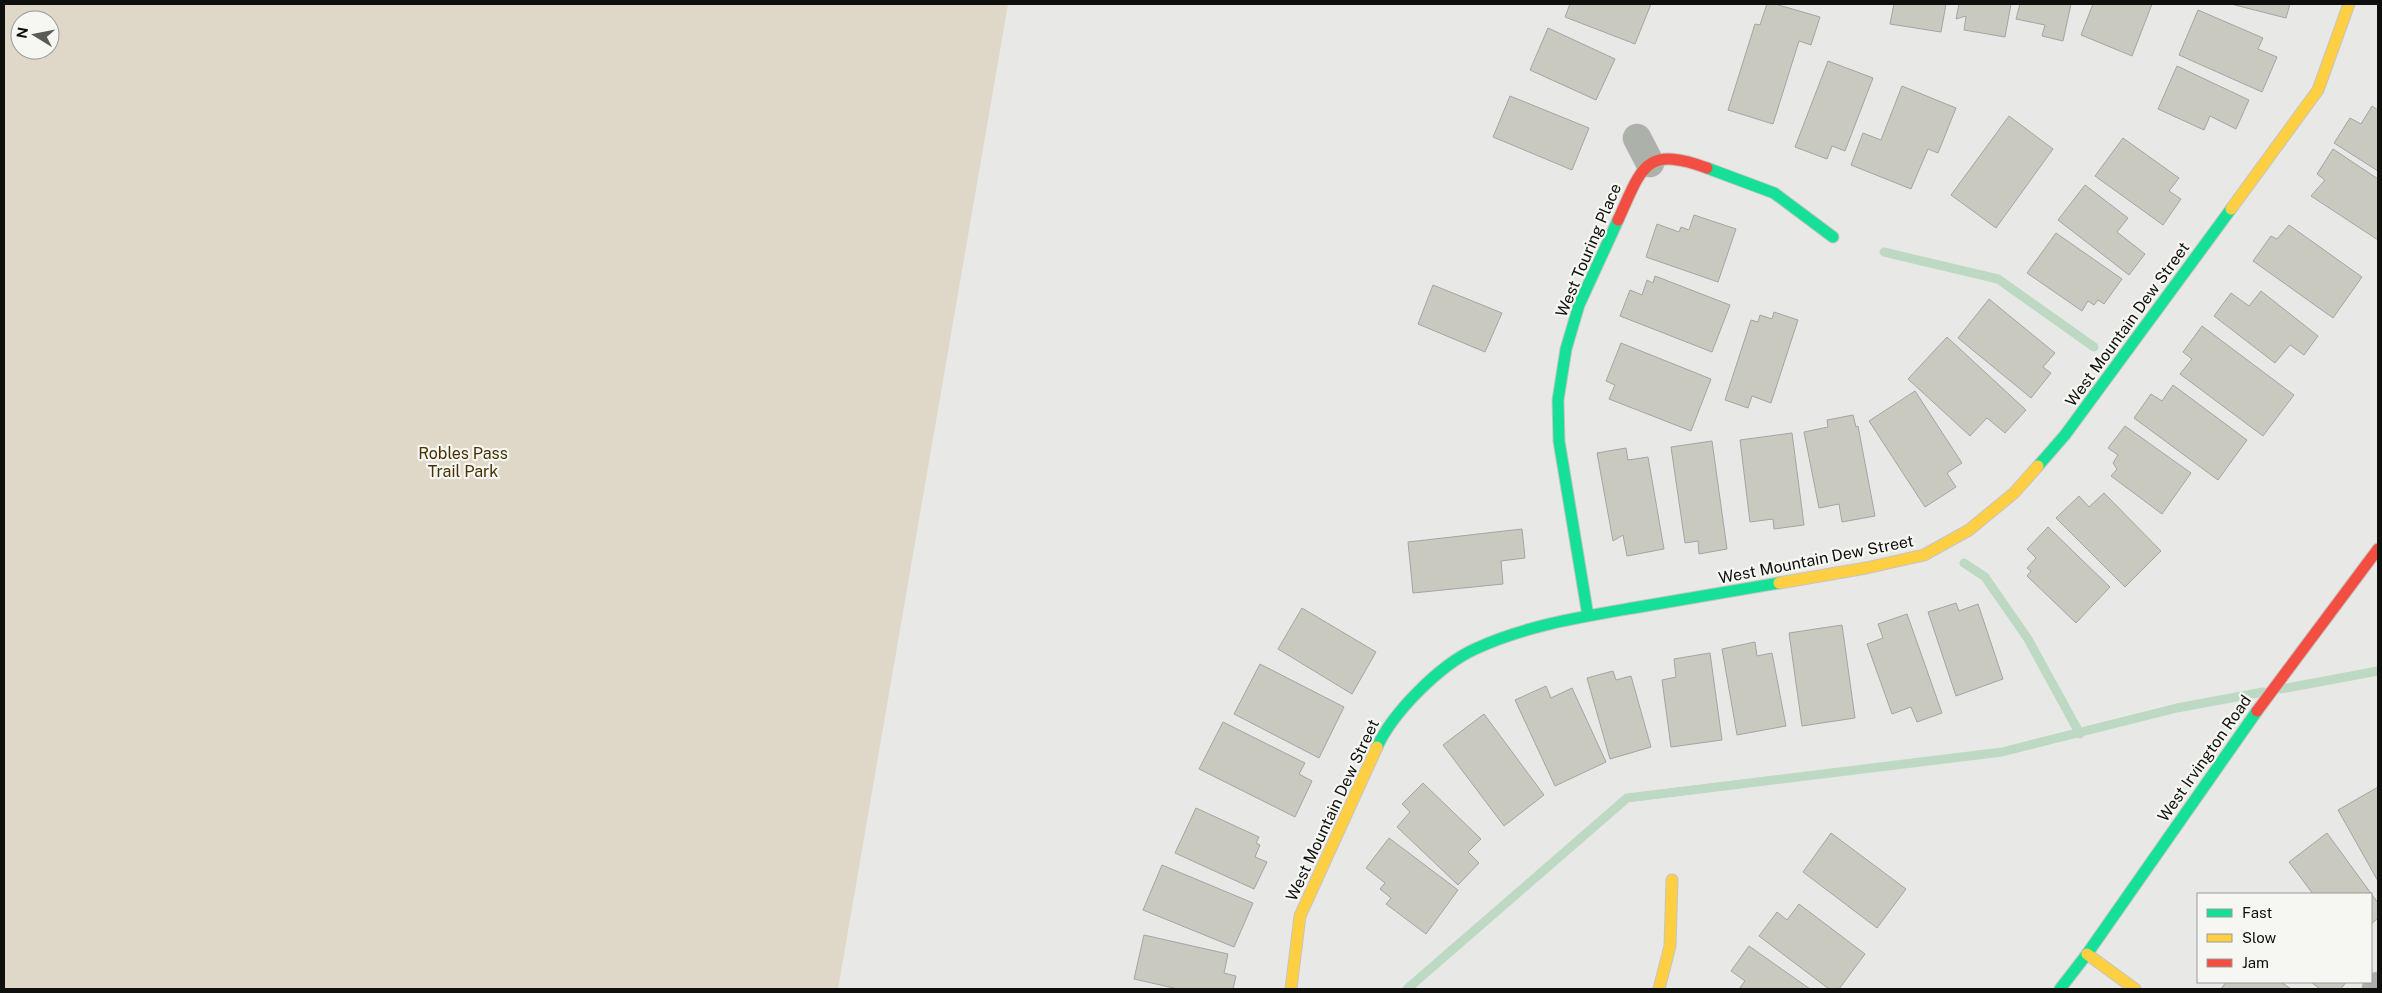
<svg xmlns="http://www.w3.org/2000/svg" width="2382" height="993" font-family="'Public Sans',sans-serif">
<style>
.green{fill:#dfd7c7;fill-rule:evenodd}
.lines{fill:none;stroke-linecap:round;stroke-linejoin:round}
.stream{stroke:#bdd8c3;stroke-width:9}
.building{fill:#cac9c0;stroke:#a4a5a3}
.street-casing{stroke:#c5c5c4;stroke-width:29}
.fast-casing{stroke:#c5c5c4;stroke-width:13}
.slow-casing{stroke:#c5c5c4;stroke-width:13}
.jam-casing{stroke:#c5c5c4;stroke-width:13}
.street{stroke:#acb2a9;stroke-width:28}
.fast{stroke:#16e098;stroke-width:11}
.slow{stroke:#ffcf43;stroke-width:11}
.jam{stroke:#f24e42;stroke-width:11}
.labels{text-anchor:middle;stroke-width:4.5;stroke-linejoin:round;paint-order:stroke}
.street-label{font-size:16px;fill:#0f0f0e;stroke:#f6f7f2}
.park-label{font-size:16px;fill:#483000;stroke:#f6f7f2}
</style>
<rect width="100%" height="100%" fill="#e8e9e6"/>
<path class="green" d="M4 4H1008L838 989H4ZM20 20H50V50H20Z"/>
<g class="lines">
<path class="stream" d="M1884 252 1998 279 2094 347
M1964 563 1985 577 2028 639 2080 734
M2281 689 2378 671
M1407 989 1627 798 2002 752 2177 708 2263 692"/>
</g>
<path class="building" d="M1570 4H1651L1635 44 1565 17Z
M1767 4H1775L1820 17 1811 45 1799 41 1773 124 1728 110 1755 24 1760 25Z
M1894 4H1946L1941 32 1890 24Z
M1959 4H2011L2005 37 1964 30 1966 16 1956 19Z
M2020 4H2071L2063 41 2042 36 2045 25 2016 19Z
M2093 4H2152L2132 56 2081 35Z
M2231 4H2290L2286 18Z
M2198 10 2263 38 2258 49 2277 57 2262 92 2179 55Z
M1548 28 1615 59 1596 100 1530 70Z
M1828 61 1873 78 1845 151 1832 146 1827 159 1795 147Z
M2177 66 2249 100 2236 129 2210 116 2204 130 2158 109Z
M1902 86 1956 108 1938 153 1928 149 1911 189 1851 165 1863 133 1881 140Z
M1510 96 1589 128 1572 170 1493 137Z
M2372 106 2378 110V171L2334 143 2350 118 2361 124Z
M2009 116 2053 149 1996 228 1951 195Z
M2123 138 2179 178 2169 191 2181 199 2163 225 2095 176Z
M2333 149 2378 179V240L2311 196 2325 180 2317 174Z
M2085 185 2128 218 2117 232 2145 254 2129 275 2058 220Z
M1694 215 1736 229 1718 282 1646 257 1657 224 1679 232 1681 227 1689 230Z
M2289 225 2362 277 2333 318 2253 261 2271 236 2277 239Z
M2056 233 2122 279 2104 304 2098 300 2094 305 2088 301 2082 311 2027 273Z
M1655 276 1730 305 1712 352 1620 316 1630 290 1642 295 1647 280 1653 283Z
M1433 285 1502 313 1485 352 1418 324Z
M2261 291 2318 336 2304 355 2290 345 2275 363 2214 316 2231 293 2249 306Z
M1989 299 2055 353 2043 367 2051 373 2031 398 1958 338Z
M1774 312 1798 320 1771 403 1752 396 1748 408 1725 400 1751 320 1758 322 1760 315 1772 319Z
M2202 326 2294 395 2263 436 2180 374 2192 359 2183 352Z
M1947 337 2026 410 2005 433 1987 418 1970 436 1908 379Z
M1621 343 1711 379 1691 431 1609 399 1615 385 1606 381Z
M2173 385 2247 440 2218 480 2134 418 2151 394 2162 401Z
M1915 391 1962 463 1947 473 1956 487 1925 507 1869 421Z
M1853 415 1856 427 1858 426 1875 516 1842 522 1839 504 1819 508 1804 432 1828 427 1827 420Z
M2125 426 2191 473 2162 514 2111 476 2117 469 2113 463 2118 455 2108 448Z
M1792 433 1804 525 1774 529 1773 519 1750 522 1740 440Z
M1712 441 1727 549 1699 554 1698 541 1685 543 1671 447Z
M1626 448 1628 460 1648 457 1664 549 1627 556 1623 535 1613 541 1597 453Z
M2104 493 2161 551 2125 587 2056 518 2079 496 2089 507Z
M2048 527 2110 587 2076 623 2027 576 2031 571 2027 568 2036 558 2027 549Z
M1522 529 1525 558 1501 561 1503 584 1413 593 1408 542Z
M1956 603 1959 611 1978 604 2003 679 1956 696 1928 612Z
M1302 608 1376 652 1352 694 1278 649Z
M1907 614 1942 713 1917 722 1911 707 1892 714 1867 644 1883 638 1878 624Z
M1842 625 1855 718 1802 726 1789 633Z
M1755 642 1757 656 1772 653 1786 726 1737 735 1722 649Z
M1710 653 1722 740 1671 747 1662 680 1676 677 1674 659Z
M1260 664 1344 707 1319 758 1234 714Z
M1613 671 1616 680 1631 676 1651 747 1610 759 1587 678Z
M1546 686 1551 698 1572 688 1606 762 1555 786 1515 700Z
M1484 714 1544 795 1504 826 1443 745Z
M1223 722 1305 763 1299 774 1312 781 1295 817 1199 769Z
M1423 783 1481 839 1468 852 1479 863 1458 885 1397 827 1410 812 1402 804Z
M2378 787V881L2338 810Z
M1196 808 1259 837 1256 843 1260 845 1255 857 1267 862 1254 889 1175 853Z
M1831 833 1906 889 1877 928 1803 872Z
M2327 833 2378 903V918L2371 924V894H2313L2289 862Z
M1389 838 1458 890 1426 934 1386 904 1391 898 1380 889 1385 883 1366 868Z
M1162 865 1253 903 1234 947 1143 910Z
M1799 904 1865 954 1839 989H1829L1759 936 1777 912 1787 920Z
M1144 935 1228 954 1224 973 1236 976 1233 989H1178L1134 979Z
M1749 946 1810 989H1739L1745 981 1731 971Z
M2226 982H2281L2291 989H2221Z
M2311 982H2346L2341 989H2320Z"/>
<g class="lines">
<g class="street-casing">
<path id="street" d="M1637 138 1650 163
M2376 989 2378 986"/>
</g>
<g class="fast-casing">
<path id="fast" d="M1707 168 1774 193 1833 237
M2038 466 2065 435 2231 209
M1588 616 1559 441 1558 400 1566 349 1579 305 1618 220
M1377 747C1393 712 1440 665 1475 649 1524 626 1580 617 1633 608 1681 600 1730 591 1779 583
M2060 989 2087 954 2257 711"/>
</g>
<g class="slow-casing">
<path id="slow" d="M2231 209 2318 90 2349 4
M1779 583 1866 568 1924 555 1969 530 2014 493 2038 466
M2087 954 2135 989
M1291 989 1300 916 1377 747
M1659 989 1670 946 1672 880"/>
</g>
<g class="jam-casing">
<path id="jam" d="M1618 220C1642 168 1644 145 1707 168
M2257 711 2378 549"/>
</g>
<use href="#street" class="street"/>
<use href="#fast" class="fast"/>
<use href="#slow" class="slow"/>
<use href="#jam" class="jam"/>
</g>
<g class="labels">
<g class="street-label">
<text transform="translate(1588 250) rotate(-67)" y="6">West Touring Place</text>
<text transform="translate(2127 324) rotate(-54)" y="6">West Mountain Dew Street</text>
<text transform="translate(1816 559) rotate(-11)" y="6">West Mountain Dew Street</text>
<text transform="translate(2204 758) rotate(-55)" y="6">West Irvington Road</text>
<text transform="translate(1332 810) rotate(-65)" y="6">West Mountain Dew Street</text>
</g>
<g class="park-label">
<text x="463" y="459">Robles Pass<tspan x="463" dy="18">Trail Park</tspan></text>
</g>
</g>
<rect width="2382" height="993" fill="none" stroke="#0f0f0e" stroke-width="10"/>
<rect x="2197" y="893" width="175" height="90" fill="#f6f7f2" stroke="#9a9a97"/>
<rect x="2207" y="909" width="25" height="8" fill="#16e098" stroke="#9a9a97"/>
<text x="2242" y="918" font-size="15" fill="#0f0f0e">Fast</text>
<rect x="2207" y="934" width="25" height="8" fill="#ffcf43" stroke="#9a9a97"/>
<text x="2242" y="943" font-size="15" fill="#0f0f0e">Slow</text>
<rect x="2207" y="959" width="25" height="8" fill="#f24e42" stroke="#9a9a97"/>
<text x="2242" y="968" font-size="15" fill="#0f0f0e">Jam</text>
<g transform="translate(35 35) rotate(280)"><circle r="24" fill="#f6f7f2" stroke="#9a9a97"/>
<path d="M0-4L9 19L0 12L-9 19Z" fill="#5b5b5a"/>
<text y="-8" font-size="14" font-weight="bold" text-anchor="middle" fill="#0f0f0e">N</text>
</g>
</svg>
